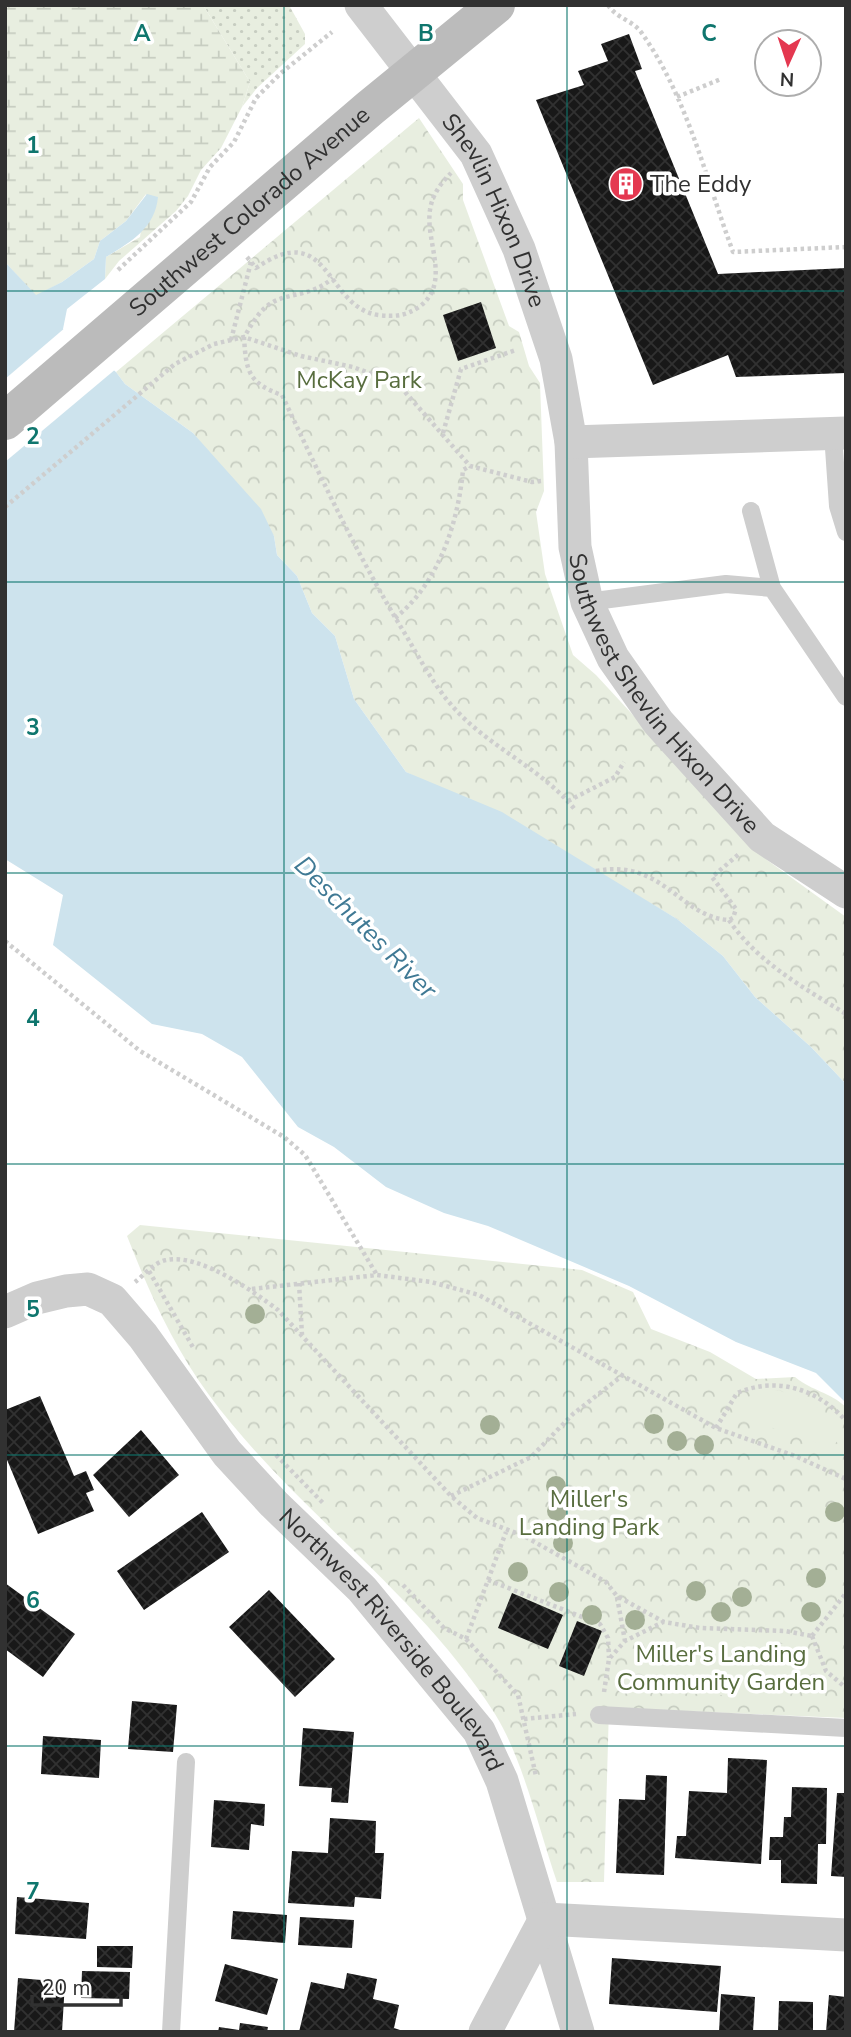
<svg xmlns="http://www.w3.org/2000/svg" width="851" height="2037" font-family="'Nunito Sans',sans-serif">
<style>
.grass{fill:url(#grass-dots)}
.forest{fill:url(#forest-crowns)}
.wetland{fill:url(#wetland-marsh)}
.garden{fill:#e8eee0}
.water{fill:#cde3ed}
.pier{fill:#fff}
.building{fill:url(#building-cross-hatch)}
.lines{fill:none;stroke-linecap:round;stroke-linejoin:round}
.path{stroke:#cecece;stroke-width:4.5;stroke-dasharray:3.5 3.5;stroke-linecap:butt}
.service{stroke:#cecece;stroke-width:18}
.minor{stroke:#cecece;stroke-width:33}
.secondary{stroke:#bbb;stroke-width:38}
.tree{fill:#a3af95}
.grid{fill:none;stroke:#0f766e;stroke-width:2;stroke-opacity:0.55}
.labels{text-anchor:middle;stroke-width:7;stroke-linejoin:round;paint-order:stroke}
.poi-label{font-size:24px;fill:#313131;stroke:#fff;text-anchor:start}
.street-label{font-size:24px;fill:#313131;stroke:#fff}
.park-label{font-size:24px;fill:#586d3e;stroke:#fff}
.water-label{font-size:26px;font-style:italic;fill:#3f7994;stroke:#fff}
.grid-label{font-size:23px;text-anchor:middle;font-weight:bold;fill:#0f766e;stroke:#fff;stroke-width:7;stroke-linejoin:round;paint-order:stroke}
</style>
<defs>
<pattern id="grass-dots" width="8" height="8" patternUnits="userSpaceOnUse" patternTransform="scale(1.75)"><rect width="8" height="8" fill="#e8eee0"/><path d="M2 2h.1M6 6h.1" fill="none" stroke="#c7cdc1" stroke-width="1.8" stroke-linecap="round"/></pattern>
<pattern id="forest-crowns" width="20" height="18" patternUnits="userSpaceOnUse" patternTransform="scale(1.75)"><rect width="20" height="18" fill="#e8eee0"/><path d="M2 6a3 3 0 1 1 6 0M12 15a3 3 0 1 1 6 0" fill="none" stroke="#c7cdc1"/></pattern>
<pattern id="wetland-marsh" width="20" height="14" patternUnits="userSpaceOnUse" patternTransform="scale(1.75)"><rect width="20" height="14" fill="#e8eee0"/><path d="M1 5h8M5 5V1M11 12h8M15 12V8" fill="none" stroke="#c7cdc1"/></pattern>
<pattern id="building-cross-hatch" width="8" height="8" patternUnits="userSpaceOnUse" patternTransform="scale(1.75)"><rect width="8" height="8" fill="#181818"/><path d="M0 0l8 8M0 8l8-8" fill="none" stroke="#313131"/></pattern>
</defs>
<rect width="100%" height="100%" fill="#fff"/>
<path class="grass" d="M203 5H289L305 34V44L257 88 242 107 250 82Z"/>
<path class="forest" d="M419 118 463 184V200L509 326 519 332 529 366 540 383 544 491 536 512 545 574 573 655 596 675 767 860 846 917V1084L811 1047 755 997 723 956 677 919 575 859 406 772 354 699 335 636 312 613 297 576 277 555 274 536 193 433 125 384 116 372Z
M140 1225 582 1270 633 1292 651 1329 710 1352 756 1379 795 1377C814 1392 828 1391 846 1407V1718L609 1708 604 1882H557C539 1830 523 1759 495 1714 418 1592 294 1510 209 1395 173 1346 149 1292 127 1236Z"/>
<path class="wetland" d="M5 5H203L250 82 242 107 221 148 201 170 188 196 176 211 119 261 105 279 106 257 140 237 146 194 126 221 100 241 94 259 62 282 36 296 5 262Z"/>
<path class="garden" d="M779 1390 821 1409 846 1432 831 1448 744 1418 747 1397Z
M660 1638 785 1644 781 1698 657 1692Z"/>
<path class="water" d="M147 194 158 197C155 228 131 242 106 257L105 279 67 309 63 329 116 372 125 384 193 433 261 509 274 536 277 555 297 576 312 613 335 636 354 699 406 772 502 812 677 919 723 956 755 997 811 1047 846 1084V1403L816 1373 736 1342 629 1286 488 1226 444 1213 386 1187 334 1147 298 1127 242 1057 202 1034 152 1024 53 945 63 895 5 859V262L36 295 62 282 94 259 100 241 126 221Z"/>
<path class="pier" d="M66 327 117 368 5 462V379Z"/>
<path class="building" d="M629 34 642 69 635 71 718 274 846 268V373L736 377 728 355 653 385 536 100 584 85 578 71 608 61 601 44Z
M481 302 496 348 458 361 443 315Z
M40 1396 74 1476 86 1471 94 1490 86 1493 94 1511 38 1534 5 1455V1410Z
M141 1430 179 1475 129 1517 93 1475Z
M202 1512 229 1552 144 1610 117 1571Z
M5 1583 75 1634 43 1677 5 1649Z
M269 1590 335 1659 295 1697 229 1627Z
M512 1593 563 1615 548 1649 498 1628Z
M577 1621 602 1631 584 1676 559 1666Z
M132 1701 177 1705 173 1752 128 1749Z
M303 1728 354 1732 348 1803 331 1802 332 1788 299 1786Z
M43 1736 101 1740 99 1778 41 1774Z
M728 1758 767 1760 761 1864 675 1858 677 1836H686L689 1791 727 1793Z
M646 1775 667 1776 664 1875 616 1873 619 1799 645 1800Z
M792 1787 827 1788 826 1844H818L817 1884 781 1883V1860H769L770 1837H783L784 1817H791Z
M837 1793H846V1877L831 1876Z
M214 1800 265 1804 264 1826 251 1824 249 1850 211 1847Z
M330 1818 376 1821 375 1853H384L381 1899 355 1897 354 1907 288 1903 292 1851 328 1853Z
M17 1897 89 1903 86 1939 15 1934Z
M233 1911 287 1915 285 1943 231 1939Z
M300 1917 354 1920 352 1948 298 1945Z
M97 1946H133L132 1968 97 1967Z
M612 1958 721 1966 717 2012 609 2004Z
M225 1964 278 1979 267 2015 215 2001Z
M82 1971 130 1972 129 1999 81 1998Z
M347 1973 377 1979 373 1999 399 2005 394 2028 406 2032H299L311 1982 344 1989Z
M18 1978 65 1982 62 2032H14Z
M721 1994 755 1997 753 2032H719Z
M829 1995 846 1997V2032H826Z
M779 2001 813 2002V2032H778Z
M240 2023 268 2027 267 2032H218L219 2027 239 2030Z"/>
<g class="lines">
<path class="path" d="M608 5C616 18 632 20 641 32 687 96 706 179 733 252L846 247
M677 97 721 79
M247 257 256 268C330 217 325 307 378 315 395 317 405 316 419 307 452 283 425 242 430 210 432 195 441 183 451 173
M118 270 191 202 210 167 234 142 256 98 281 73 332 32
M231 340 251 262
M443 433 461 369 516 350
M541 481 532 482 470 466 398 384 353 367 301 356 244 337C246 371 248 383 282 395 321 478 359 559 407 637 421 661 435 687 454 708 490 748 543 769 576 811
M5 507 175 364 214 344 244 337C251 326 257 314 267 306 286 291 308 299 333 278
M395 618C438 584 458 524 463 470L470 466
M568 801 615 777 624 762
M596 871C663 858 681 918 729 920L733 918 736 909 712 877 739 854
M729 920C757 962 804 988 846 1014
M5 941 140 1051 284 1137 305 1155 377 1275
M149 1271 194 1349
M135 1282C143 1276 155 1262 166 1260 199 1253 253 1291 278 1310L451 1496 477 1518 524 1536 606 1582 617 1596 664 1622 700 1628 785 1631 812 1636
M299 1283 302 1335
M252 1289 377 1275 431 1282 479 1295 716 1428 795 1456 846 1479
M716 1428 737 1393C777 1376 818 1389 846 1421
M276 1455 324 1504
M451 1496 531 1457 573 1414 623 1375
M488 1580 600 1624 608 1638 609 1658
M403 1585 444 1628 466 1639 518 1695 536 1776
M617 1597 625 1641
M812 1636 826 1671 846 1688
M812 1636 846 1593
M466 1639 506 1532
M604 1692 609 1659 625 1641 663 1622
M524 1719 576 1714"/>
<path class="service" d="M833 434 838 506 846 532
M751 511 772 588 846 697
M587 602 726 584 772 588
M599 1715 846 1728
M171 2032 186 1762"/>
<g class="minor">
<path id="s1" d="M361 5 476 154 519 249 556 359 571 442 575 547 587 602 613 658 658 722 762 837 846 892"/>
<path d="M571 442 846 433"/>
<path id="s2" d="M5 1312 37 1298 66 1291 88 1289 112 1300 143 1336 227 1453 274 1504 362 1589 479 1731 502 1781 578 2032"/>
<path d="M485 2032 545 1919 846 1935"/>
</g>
<path class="secondary" id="s3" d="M5 421 370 108 496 5"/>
</g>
<g class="tree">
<circle cx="255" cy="1314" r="10"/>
<circle cx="654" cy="1424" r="10"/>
<circle cx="490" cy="1425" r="10"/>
<circle cx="677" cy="1441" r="10"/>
<circle cx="704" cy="1445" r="10"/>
<circle cx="556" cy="1486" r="10"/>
<circle cx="557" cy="1511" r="10"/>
<circle cx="835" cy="1512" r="10"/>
<circle cx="563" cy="1543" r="10"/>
<circle cx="518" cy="1572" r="10"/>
<circle cx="816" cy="1578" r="10"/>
<circle cx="696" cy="1591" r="10"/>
<circle cx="559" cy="1592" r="10"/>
<circle cx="742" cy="1597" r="10"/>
<circle cx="721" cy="1612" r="10"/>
<circle cx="811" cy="1612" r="10"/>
<circle cx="592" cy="1615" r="10"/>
<circle cx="635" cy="1620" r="10"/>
</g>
<path class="grid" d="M284 5V2032M567 5V2032M5 291H846M5 582H846M5 873H846M5 1164H846M5 1455H846M5 1746H846"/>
<defs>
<g id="building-disc" transform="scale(1.75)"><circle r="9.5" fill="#e43850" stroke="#fff"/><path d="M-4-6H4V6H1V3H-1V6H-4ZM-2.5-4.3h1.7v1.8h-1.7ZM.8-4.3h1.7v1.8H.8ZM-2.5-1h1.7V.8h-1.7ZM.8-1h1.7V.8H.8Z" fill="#fff"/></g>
</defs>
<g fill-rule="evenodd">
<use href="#building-disc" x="626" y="184"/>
</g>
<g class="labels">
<g class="poi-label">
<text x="650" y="192">The Eddy</text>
</g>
<g class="street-label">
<text dy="8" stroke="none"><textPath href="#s3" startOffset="322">Southwest Colorado Avenue</textPath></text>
<text dy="8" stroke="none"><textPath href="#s1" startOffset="247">Shevlin Hixon Drive</textPath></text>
<text dy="8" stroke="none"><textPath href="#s1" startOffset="772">Southwest Shevlin Hixon Drive</textPath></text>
<text dy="8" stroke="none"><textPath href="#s2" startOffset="555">Northwest Riverside Boulevard</textPath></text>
</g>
<g class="park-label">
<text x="359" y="388">McKay Park</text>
<text x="589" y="1507">Miller's<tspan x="589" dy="28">Landing Park</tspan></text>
<text x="721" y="1662">Miller's Landing<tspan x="721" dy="28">Community Garden</tspan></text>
</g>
<g class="water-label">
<text transform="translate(366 927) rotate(45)" y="9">Deschutes River</text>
</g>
</g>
<g class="grid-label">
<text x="142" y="41">A</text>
<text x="426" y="41">B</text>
<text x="709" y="41">C</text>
<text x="33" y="153">1</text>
<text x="33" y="444">2</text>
<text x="33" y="735">3</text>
<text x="33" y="1026">4</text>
<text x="33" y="1317">5</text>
<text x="33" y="1608">6</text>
<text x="33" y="1899">7</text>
</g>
<rect width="851" height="2037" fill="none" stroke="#313131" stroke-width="14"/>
<g transform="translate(788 63) rotate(183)"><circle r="33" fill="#ffffff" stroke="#adadad" stroke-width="2"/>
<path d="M0-5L12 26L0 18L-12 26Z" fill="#e43850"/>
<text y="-10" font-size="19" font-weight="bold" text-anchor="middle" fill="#313131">N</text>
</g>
<path d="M32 1995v10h89v-10" fill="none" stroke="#313131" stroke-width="3.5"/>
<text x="42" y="1995" font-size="21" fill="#313131" stroke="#ffffff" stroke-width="5" paint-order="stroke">20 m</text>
</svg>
